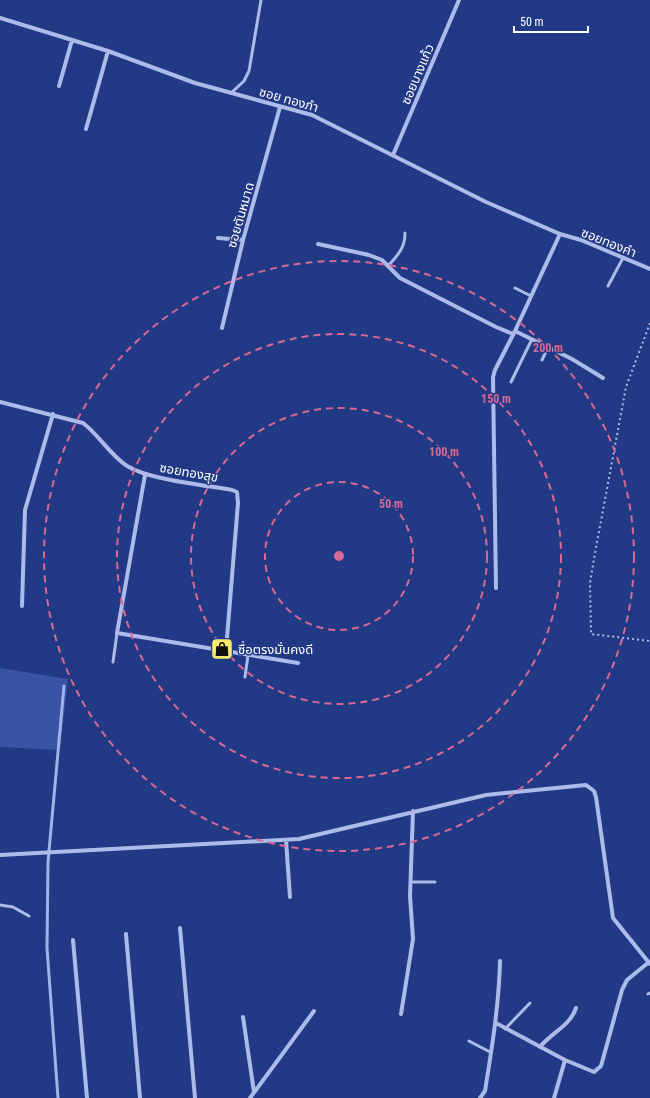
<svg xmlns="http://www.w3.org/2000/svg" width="650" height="1098" font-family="'Roboto Condensed','Noto Sans Thai',sans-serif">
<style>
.green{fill:#3954a5}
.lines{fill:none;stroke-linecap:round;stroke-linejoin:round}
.stream{stroke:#a0b3ea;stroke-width:3}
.path{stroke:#acbbe9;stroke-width:2;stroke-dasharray:2 3;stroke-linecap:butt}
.service{stroke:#acbbe9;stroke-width:3}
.minor{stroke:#acbbe9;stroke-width:4}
.ring{fill:none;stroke:#d76994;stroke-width:2;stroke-dasharray:7 5}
.labels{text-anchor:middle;stroke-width:3;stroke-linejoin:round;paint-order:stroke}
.street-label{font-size:13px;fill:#fff;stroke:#223a86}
.poi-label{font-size:13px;fill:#fff;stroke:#223a86;text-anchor:start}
.centre{fill:#d76994;stroke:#223a86;stroke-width:2}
.ring-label{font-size:12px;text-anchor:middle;font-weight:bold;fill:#d76994;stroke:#223a86;stroke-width:3;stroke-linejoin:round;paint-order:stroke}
</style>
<rect width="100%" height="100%" fill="#223a86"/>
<path class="green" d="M0 668 68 679 60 750 0 747Z"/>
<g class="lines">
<path class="stream" d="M58 1098 47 948 48 862 64 686"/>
<path class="path" d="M650 323 626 387 595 553 590 583 591 634 650 641"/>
<path class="service" d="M231 93 244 81 249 71 261 0
M388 266C398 255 405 248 405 233
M608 286 623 258
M515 288 531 296
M542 360 548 347
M511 382 532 339
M113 662 117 633
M245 677 248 655
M411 882H435
M0 905 13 907 29 916
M648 994 650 993
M505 1029 530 1003
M469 1041 490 1052"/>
<path class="minor" d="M0 18 108 51 195 83 312 115 486 202 560 234 581 240 650 269
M59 86 72 40
M86 129 108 51
M393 155 459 0
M218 238 243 240
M318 244 369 255 382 260 400 278 496 327 513 334
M222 328 243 240 280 107
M515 331 572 359 603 378
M0 402 83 423C99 435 110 455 127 466 150 480 204 485 232 490L237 492 238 503 226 650
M145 475 117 633 298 663
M496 588 493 377 495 370 515 331 560 234
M22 606 25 510 53 414
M286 840 290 897
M0 855 299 839 486 795 586 785 594 791 596 797 613 918 650 964
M180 928 195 1098
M126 934 140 1098
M73 940 87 1098
M401 1014 413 939 410 896 413 811
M243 1017 254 1092
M496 1023 565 1060 594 1072 601 1066 622 990 627 980 649 962
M540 1047C551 1033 570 1026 576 1008
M250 1098 314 1011
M480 1098 485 1091C492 1047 499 1005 500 961
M554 1098 565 1060"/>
</g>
<g class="ring">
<circle cx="339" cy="556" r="74"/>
<circle cx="339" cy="556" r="148"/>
<circle cx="339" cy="556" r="222"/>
<circle cx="339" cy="556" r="295"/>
</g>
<defs>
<g id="shop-square" transform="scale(1.15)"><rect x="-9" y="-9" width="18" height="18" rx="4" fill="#f5e96e" stroke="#223a86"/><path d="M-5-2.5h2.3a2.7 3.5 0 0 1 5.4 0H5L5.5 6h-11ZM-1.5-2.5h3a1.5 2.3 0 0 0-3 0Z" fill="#111"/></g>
</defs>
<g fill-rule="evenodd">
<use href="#shop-square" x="222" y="649"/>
</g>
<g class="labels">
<g class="street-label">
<text transform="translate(417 74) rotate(-67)" y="5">ซอยบางแก้ว</text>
<text transform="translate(289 99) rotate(16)" y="5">ซอย ทองภํา</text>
<text transform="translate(240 215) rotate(-74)" y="5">ซอยตันหมาด</text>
<text transform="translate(609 242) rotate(22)" y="5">ซอยทองคำ</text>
<text transform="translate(189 472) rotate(10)" y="5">ซอยทองสุข</text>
</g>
<g class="poi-label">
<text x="238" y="654">ซื่อตรงมั่นคงดี</text>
</g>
</g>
<circle cx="339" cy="556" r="6" class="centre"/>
<g class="ring-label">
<text x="548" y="352">200 m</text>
<text x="496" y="403">150 m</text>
<text x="444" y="456">100 m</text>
<text x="391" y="508">50 m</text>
</g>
<path d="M514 26v6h74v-6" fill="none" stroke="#ffffff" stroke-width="2"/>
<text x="520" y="26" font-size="12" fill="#ffffff" stroke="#223a86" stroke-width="3" paint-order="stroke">50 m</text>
</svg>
